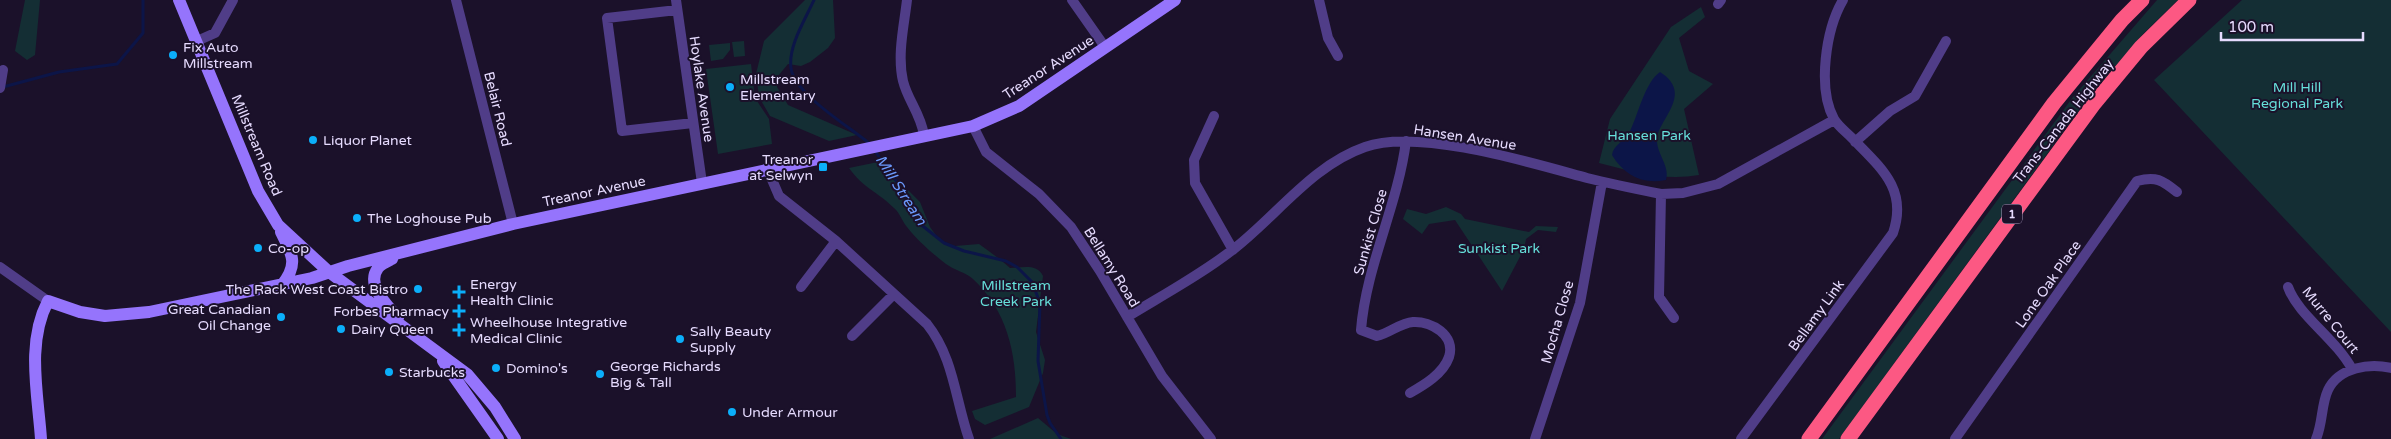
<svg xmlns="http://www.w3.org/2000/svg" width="2391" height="439" font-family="'Varela Round',sans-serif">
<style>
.green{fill:#142e34}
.water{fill:#0c1548}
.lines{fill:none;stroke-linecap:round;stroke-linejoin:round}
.stream{stroke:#0c1548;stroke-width:3}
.street{stroke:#503d88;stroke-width:10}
.secondary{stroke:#9574fc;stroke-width:12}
.highway{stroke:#fc5883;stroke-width:15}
.poi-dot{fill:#0baffa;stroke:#1b112a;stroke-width:2}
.labels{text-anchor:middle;stroke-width:4;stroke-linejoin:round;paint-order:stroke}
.shield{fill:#1b112a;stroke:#a99ebe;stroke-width:1}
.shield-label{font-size:12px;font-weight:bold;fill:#e6dbfe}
.poi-label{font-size:14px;fill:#e6dbfe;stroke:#1b112a;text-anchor:start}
.street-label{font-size:14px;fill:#e6dbfe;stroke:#1b112a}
.park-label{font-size:14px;fill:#66dfda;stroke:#1b112a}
.water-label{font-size:15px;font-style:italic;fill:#6b99fc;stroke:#1b112a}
</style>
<rect width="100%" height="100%" fill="#1b112a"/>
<path class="green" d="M25 0H40L35 55 27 60 15 51Z
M805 0H833L835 38 828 48 810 62 801 66 788 64 778 76 777 87 788 105 857 135 829 141 770 116 759 97 756 74 764 41Z
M2157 0H2178L2142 35 2087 99 1839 439H1822L2073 97Z
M2242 0H2391V332L2154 80Z
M1701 7 1705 17 1679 38 1689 71 1713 84 1684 109 1699 175C1664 181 1633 172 1599 163L1610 119 1671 27Z
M744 41 745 56 734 57 732 42Z
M730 43V50L723 59 711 61 709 45Z
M751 64 755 98 769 119 772 144 718 154 706 69Z
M878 162 890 178 905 187 920 202 930 227 940 241 955 246 979 244C990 252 1000 259 1010 268 1022 268 1037 263 1043 276L1036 332 1045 360 1043 373 1029 407 985 425 975 419 972 411 1016 397C1016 352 1007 311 973 279 965 272 954 270 946 264 933 254 917 240 907 227 902 221 900 213 894 208 878 192 863 188 849 168Z
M1446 207 1461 214 1465 219 1529 232 1536 226 1558 227 1556 232 1538 230 1526 239 1524 249 1502 291 1455 220 1429 224 1422 234 1403 219 1407 209 1426 214Z
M1038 418 1057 434 1071 439H990Z"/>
<path class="water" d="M1660 72C1696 95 1655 121 1657 142 1658 155 1670 167 1666 180 1642 185 1624 175 1612 155 1613 145 1626 140 1630 131 1638 115 1645 82 1660 72Z"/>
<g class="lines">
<path class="stream" d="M814 0C805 20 788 46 791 68 794 94 850 127 870 144
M3 87 59 72 117 64 143 33V0
M875 151 911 202 919 223 944 243 964 251 1006 261 1017 267 1032 282 1040 303 1038 361 1047 415 1050 423 1061 439"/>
<path class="street" d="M456 0 513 224
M676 0 702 183
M907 0C904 26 897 55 903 81 908 101 920 112 924 135
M1072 0 1105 47
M1319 0 1328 38 1338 56
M1718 4 1721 0
M677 10 607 18 622 131 693 123
M197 41 215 33 233 0
M0 88 3 70
M1214 116 1194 160 1195 183 1233 250
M973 126 986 152 1039 194 1071 227 1100 271 1162 376 1211 439
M1406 141C1398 205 1366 266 1361 330L1377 336C1390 333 1400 323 1413 322 1431 321 1456 335 1449 357 1443 374 1424 385 1410 393
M1855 142 1890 111 1915 96 1946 41
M767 168 779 196 836 241 927 324C954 358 955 399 969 439
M1661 194 1659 297 1674 318
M0 267 48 301
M801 287 836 241
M2288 287C2298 315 2336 339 2352 369
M1127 317C1163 295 1202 274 1235 248 1278 214 1313 165 1365 147 1418 128 1532 163 1587 178 1611 184 1636 189 1661 194L1683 193 1718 184 1834 120
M852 336 894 294
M1535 439 1580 303 1602 182
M1741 439 1893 233C1908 189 1881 168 1852 138 1846 132 1838 126 1834 119 1817 88 1826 29 1843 0
M1955 439 2137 181C2156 176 2162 180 2177 192
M2316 439C2323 423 2321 405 2328 390 2339 367 2370 363 2391 368"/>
<path class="secondary" d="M179 0 258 191 278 225 329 272 467 374 495 407 515 439
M281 232C292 254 299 264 282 285
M392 259C388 261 381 264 378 268 365 285 388 306 398 318
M443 361 498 439
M41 439C38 394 26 343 48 301L80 312 105 316 149 312 312 278 348 266 513 224 973 126 1019 106 1175 0"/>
<path class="highway" d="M1809 439 2054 103 2122 20 2142 0
M1848 439 2093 105 2141 47 2189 0"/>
</g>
<g class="poi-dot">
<circle cx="173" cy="55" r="5"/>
<circle cx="730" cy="87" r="5"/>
<circle cx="313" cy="140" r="5"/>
<rect x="818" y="162" width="10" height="10" rx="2.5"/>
<circle cx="357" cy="218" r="5"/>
<circle cx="258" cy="248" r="5"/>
<circle cx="418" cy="289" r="5"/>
<path d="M456.5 284.5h5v5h5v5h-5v5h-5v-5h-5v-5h5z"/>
<path d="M456.5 303.5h5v5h5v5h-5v5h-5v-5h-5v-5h5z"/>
<circle cx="281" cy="317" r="5"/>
<circle cx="341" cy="329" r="5"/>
<path d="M456.5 322.5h5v5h5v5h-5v5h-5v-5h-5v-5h5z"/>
<circle cx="680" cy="339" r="5"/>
<circle cx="496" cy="368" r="5"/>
<circle cx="389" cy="372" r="5"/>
<circle cx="600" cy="374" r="5"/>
<circle cx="732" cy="412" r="5"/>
</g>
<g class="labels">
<rect class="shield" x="2002" y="204.5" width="20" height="19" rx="4"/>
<g class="shield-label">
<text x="2012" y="218">1</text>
</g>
<g class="poi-label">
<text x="183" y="52">Fix Auto<tspan x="183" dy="16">Millstream</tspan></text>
<text x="740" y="84">Millstream<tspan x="740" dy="16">Elementary</tspan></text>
<text x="323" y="145">Liquor Planet</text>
<text x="813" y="164" text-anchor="end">Treanor<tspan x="813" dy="16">at Selwyn</tspan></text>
<text x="367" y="223">The Loghouse Pub</text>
<text x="268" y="253">Co-op</text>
<text x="470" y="289">Energy<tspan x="470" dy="16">Health Clinic</tspan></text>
<text x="408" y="294" text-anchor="end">The Rack West Coast Bistro</text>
<text x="271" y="314" text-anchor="end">Great Canadian<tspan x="271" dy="16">Oil Change</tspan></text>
<text x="449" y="316" text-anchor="end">Forbes Pharmacy</text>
<text x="470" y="327">Wheelhouse Integrative<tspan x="470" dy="16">Medical Clinic</tspan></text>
<text x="351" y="334">Dairy Queen</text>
<text x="690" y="336">Sally Beauty<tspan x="690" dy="16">Supply</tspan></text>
<text x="610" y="371">George Richards<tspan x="610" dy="16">Big &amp; Tall</tspan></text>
<text x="506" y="373">Domino's</text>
<text x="399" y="377">Starbucks</text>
<text x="742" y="417">Under Armour</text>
</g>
<g class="street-label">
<text transform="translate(1048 67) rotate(-33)" y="5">Treanor Avenue</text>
<text transform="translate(702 89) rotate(82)" y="5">Hoylake Avenue</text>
<text transform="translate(498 109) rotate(76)" y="5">Belair Road</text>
<text transform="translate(2063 121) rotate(-52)" y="5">Trans-Canada Highway</text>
<text transform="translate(1465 137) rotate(9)" y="5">Hansen Avenue</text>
<text transform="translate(257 145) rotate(67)" y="5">Millstream Road</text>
<text transform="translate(594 191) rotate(-12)" y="5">Treanor Avenue</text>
<text transform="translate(1370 232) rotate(-74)" y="5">Sunkist Close</text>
<text transform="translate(1112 267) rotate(58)" y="5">Bellamy Road</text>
<text transform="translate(2048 284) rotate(-55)" y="5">Lone Oak Place</text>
<text transform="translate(1816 315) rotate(-54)" y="5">Bellamy Link</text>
<text transform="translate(2331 320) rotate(51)" y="5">Murre Court</text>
<text transform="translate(1557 322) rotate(-74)" y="5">Mocha Close</text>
</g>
<g class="park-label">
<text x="2297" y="92">Mill Hill<tspan x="2297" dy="16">Regional Park</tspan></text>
<text x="1649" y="140">Hansen Park</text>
<text x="1499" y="253">Sunkist Park</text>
<text x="1016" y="290">Millstream<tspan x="1016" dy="16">Creek Park</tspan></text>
</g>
<g class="water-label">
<text transform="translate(901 190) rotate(57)" y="5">Mill Stream</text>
</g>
</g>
<path d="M2221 32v8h142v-8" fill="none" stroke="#e6dbfe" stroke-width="2.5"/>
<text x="2228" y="32" font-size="15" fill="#e6dbfe" stroke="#1b112a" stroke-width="4" paint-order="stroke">100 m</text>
</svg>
